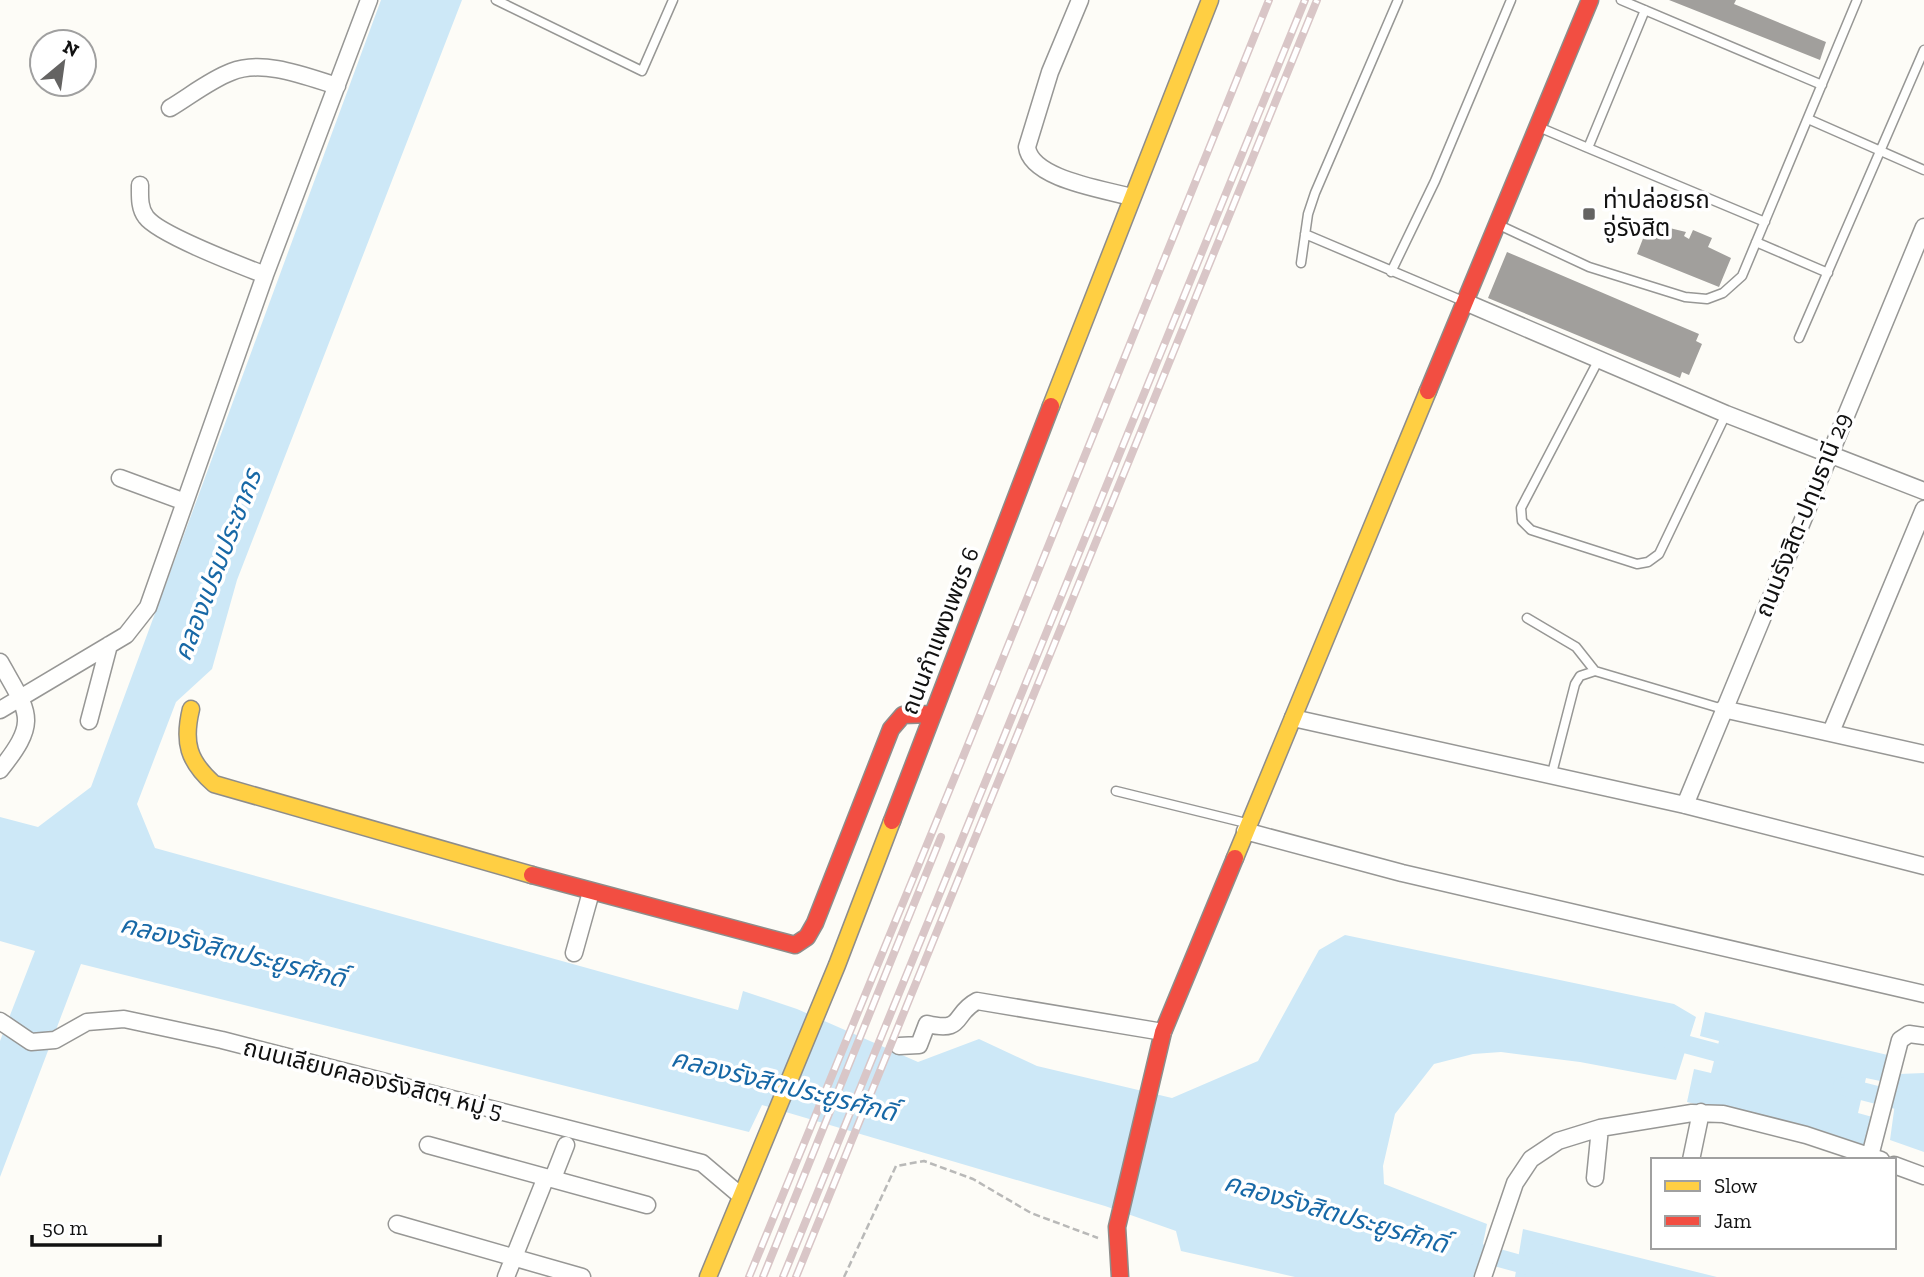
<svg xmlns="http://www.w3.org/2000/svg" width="1924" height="1277" font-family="'Zilla Slab','Noto Sans Thai',serif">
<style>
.water{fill:#cde8f7}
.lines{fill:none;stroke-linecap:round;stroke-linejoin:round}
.canal{stroke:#cde8f7;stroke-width:18}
.building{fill:#a19f9c}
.lane-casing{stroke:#979795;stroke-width:11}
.street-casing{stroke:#979795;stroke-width:19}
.slow-casing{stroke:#8e8d8b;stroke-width:19}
.jam-casing{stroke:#8e8d8b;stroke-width:19}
.path{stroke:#b9b9b8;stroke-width:2.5;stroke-dasharray:7 3.5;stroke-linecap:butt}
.lane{stroke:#fffffe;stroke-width:8}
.street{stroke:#fffffe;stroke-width:16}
.slow{stroke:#ffcf43;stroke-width:16}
.jam{stroke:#f24e42;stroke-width:16}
.rail-casing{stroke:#d9c6c7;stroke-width:8}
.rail{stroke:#fff;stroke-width:5;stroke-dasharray:16;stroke-linecap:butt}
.poi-dot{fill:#646362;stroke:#fff;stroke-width:2.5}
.labels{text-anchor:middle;stroke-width:7;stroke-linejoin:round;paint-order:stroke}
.poi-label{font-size:24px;fill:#111;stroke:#fff;text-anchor:start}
.street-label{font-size:24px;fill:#111;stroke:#fff}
.water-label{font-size:26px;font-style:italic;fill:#1768a6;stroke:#fff}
</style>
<rect width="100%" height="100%" fill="#fdfcf7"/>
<path class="water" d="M381 0H462L237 580 212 669 176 702 137 804 155 848 738 1010 743 991 797 1009 918 1062 979 1039 1037 1066 1172 1098 1258 1061 1319 950 1345 935 1674 1004 1696 1017 1676 1080 1580 1062 1501 1052 1473 1054 1434 1064 1395 1114 1383 1166 1384 1184 1487 1224 1476 1277H1295L1181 1251 1176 1231 1105 1206 762 1105 749 1132 81 964 0 1177V1041L35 951 0 941V817L38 827 91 787Z
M1705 1012 1892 1056 1885 1082 1866 1078 1858 1113 1876 1118 1870 1146 1687 1102 1694 1069 1711 1073 1719 1041 1700 1036Z
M1924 1073V1152L1890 1140 1899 1074Z
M1523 1229 1717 1277H1515Z"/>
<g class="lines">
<path class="canal" d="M1666 1039 1737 1058
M1842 1086 1924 1107
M1477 1252 1568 1277"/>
</g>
<path class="building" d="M1669 0H1736L1734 4 1826 42 1820 60Z
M1649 223 1686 232 1684 236 1689 239 1693 230 1712 238 1708 247 1731 258 1719 287 1637 254Z
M1507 252 1699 334 1696 341 1702 344 1689 375 1682 372 1680 378 1488 298Z"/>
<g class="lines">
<g class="lane-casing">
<path id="lane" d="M496 0 642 71 673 0
M1621 0 1822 85
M1645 10 1588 148 1765 222
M1808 119 1924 170
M1541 128 1588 148
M1499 225 1589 267 1685 297 1707 299 1723 293 1742 276 1857 0
M1305 234 1463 301
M1756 242 1828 273
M1301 263 1308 214 1315 193 1398 0
M1391 272 1435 181 1511 0
M1799 338 1924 50
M1598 361 1521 508 1522 521 1531 530 1637 564 1648 562 1659 554 1726 414
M1527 618 1576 647 1595 671
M1551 777 1575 684 1580 676 1595 671 1723 709
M1116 791 1246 823"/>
</g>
<g class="street-casing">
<path id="street" d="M1080 0 1050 72 1027 147C1031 179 1103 189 1131 197
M170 108C190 96 210 80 231 72 263 59 305 76 337 86
M140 185C140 196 139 208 146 217 158 234 242 266 265 275
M1465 302 1726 414 1924 491
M120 478 185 502
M0 662C29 714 40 720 0 770
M1723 709 1924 754
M0 710 126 635 148 607 265 275 369 0
M1293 718 1685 805 1924 866
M89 721 109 645
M1831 732 1924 509
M1685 805 1924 227
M1245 831 1402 873 1924 994
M574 953 591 892
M0 1021 31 1042 55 1040 87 1022 124 1019 222 1040 702 1163 741 1196
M899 1046 919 1045 927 1024C965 1033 952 1014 977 1001L1163 1032
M428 1145 647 1205
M1870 1156 1900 1040 1909 1034 1924 1036
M1691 1160 1701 1112
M1894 1165 1924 1176
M553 1178 566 1145
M1595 1178 1600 1128
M397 1224 582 1277
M506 1277 546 1177
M1483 1277 1515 1183 1531 1159 1558 1141 1600 1128 1692 1113 1723 1114 1806 1135 1881 1160"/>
</g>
<g class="slow-casing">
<path id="slow" d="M1051 406 1210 0
M191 709C183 742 188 761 214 784L532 875
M1235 858 1428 391
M708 1277 837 965 892 821"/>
</g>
<g class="jam-casing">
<path id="jam" d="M1428 391 1590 0
M892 821 1051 406
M532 875 795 945 807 937 815 923 891 729 903 715 933 714
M1120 1277 1117 1227 1163 1032 1235 858"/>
</g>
<path class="path" d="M844 1277 896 1166 924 1161 973 1179 1031 1213 1098 1238"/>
<use href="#lane" class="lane"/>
<use href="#street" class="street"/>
<use href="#slow" class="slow"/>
<use href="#jam" class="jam"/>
<g class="rail-casing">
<path id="rail" d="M749 1277 963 757 1269 0
M763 1277 941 837
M783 1277 1305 0
M796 1277 1317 0"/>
</g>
<use href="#rail" class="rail"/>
</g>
<rect class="poi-dot" x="1582" y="207" width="14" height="14" rx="3.5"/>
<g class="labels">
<g class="poi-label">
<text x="1603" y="208">ท่าปล่อยรถ<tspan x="1603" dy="28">อู่รังสิต</tspan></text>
</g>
<g class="street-label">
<text transform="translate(1803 515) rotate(-68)" y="8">ถนนรังสิต-ปทุมธานี 29</text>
<text transform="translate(940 631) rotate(-69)" y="8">ถนนกำแพงเพชร 6</text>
<text transform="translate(373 1079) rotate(14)" y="8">ถนนเลียบคลองรังสิตฯ หมู่ 5</text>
</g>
<g class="water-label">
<text transform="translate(217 565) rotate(-69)" y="9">คลองเปรมประชากร</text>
<text transform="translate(233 951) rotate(14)" y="9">คลองรังสิตประยูรศักดิ์</text>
<text transform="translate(784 1085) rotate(14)" y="9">คลองรังสิตประยูรศักดิ์</text>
<text transform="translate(1336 1213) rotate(16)" y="9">คลองรังสิตประยูรศักดิ์</text>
</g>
</g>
<rect x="1651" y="1158" width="245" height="91" fill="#ffffff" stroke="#a0a0a0" stroke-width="2"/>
<rect x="1665" y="1181" width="35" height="10" fill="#ffcf43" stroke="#a0a0a0" stroke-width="2"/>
<text x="1714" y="1193" font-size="21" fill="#111111">Slow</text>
<rect x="1665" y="1216" width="35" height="10" fill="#f24e42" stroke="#a0a0a0" stroke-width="2"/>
<text x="1714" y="1228" font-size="21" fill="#111111">Jam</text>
<g transform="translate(63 63) rotate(29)"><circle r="33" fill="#ffffff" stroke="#a0a0a0" stroke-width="2"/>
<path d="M0-5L12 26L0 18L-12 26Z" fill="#646362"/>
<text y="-10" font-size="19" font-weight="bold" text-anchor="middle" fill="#111111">N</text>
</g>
<path d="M32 1235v10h128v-10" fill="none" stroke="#111111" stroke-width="3.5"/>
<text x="42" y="1235" font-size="21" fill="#111111" stroke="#ffffff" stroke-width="5" paint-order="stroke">50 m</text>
</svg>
